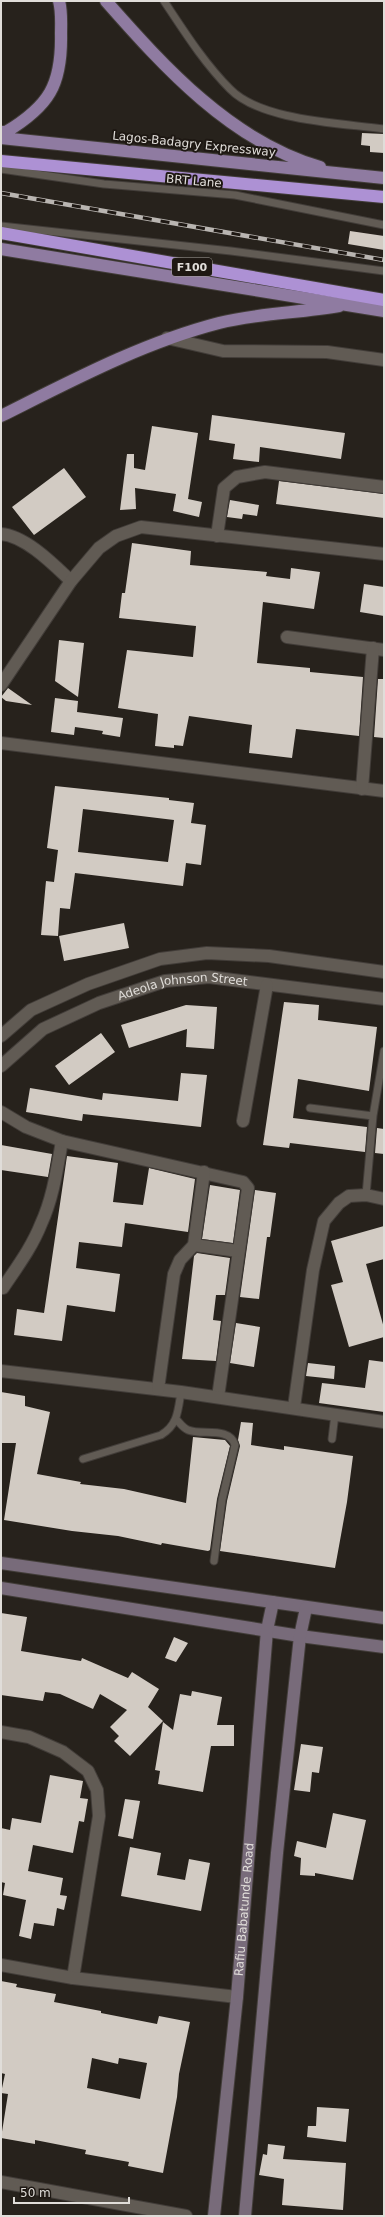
<svg xmlns="http://www.w3.org/2000/svg" width="385" height="2217" font-family="'DejaVu Sans',sans-serif">
<style>
.building{fill:#d2cbc3;fill-rule:evenodd}
.lines{fill:none;stroke-linecap:round;stroke-linejoin:round}
.lane-casing{stroke:#423d39;stroke-width:9}
.street-casing{stroke:#423d39;stroke-width:14}
.secondary-casing{stroke:#423d39;stroke-width:14}
.primary-casing{stroke:#423d39;stroke-width:14}
.highway-casing{stroke:#423d39;stroke-width:14}
.lane{stroke:#615b54;stroke-width:7}
.street{stroke:#615b54;stroke-width:12}
.secondary{stroke:#786b7a;stroke-width:12}
.primary{stroke:#8f7ba1;stroke-width:12}
.highway{stroke:#ad91d4;stroke-width:12}
.rail-casing{stroke:#b9b5b1;stroke-width:4.5}
.rail{stroke:#1e1813;stroke-width:3;stroke-dasharray:9;stroke-linecap:butt}
.labels{text-anchor:middle;stroke-width:4;stroke-linejoin:round;paint-order:stroke}
.shield{fill:#1e1813;stroke:#a6a29e;stroke-width:1}
.shield-label{font-size:11px;font-weight:bold;fill:#e0ddd9}
.street-label{font-size:12px;fill:#e0ddd9;stroke:#1e1813}
</style>
<rect width="100%" height="100%" fill="#27221c"/>
<path class="building" d="M362 133 384 134V153L370 152V146L361 145Z
M350 231 384 236V250L348 244Z
M212 415 345 433 341 459 260 447 259 462 233 459 235 444 209 440Z
M152 426 198 433 188 499 202 502 199 517 173 511 176 494 135 488 136 509 120 510 127 454H134V468L145 470Z
M64 468 86 497 34 535 12 507Z
M279 481 384 494V518L276 504Z
M230 500 259 505 257 516 243 514 242 519 227 517Z
M132 543 191 551 190 565 267 572 266 576 290 579 291 568 320 572 314 609 263 602 257 663 310 668V672L363 677 359 736 296 729 292 758 249 753 252 725 189 716 183 746 174 745V748L155 746 158 714 118 708 127 650 193 657 196 626 119 618 122 593H125Z
M364 584 384 587V616L360 612Z
M59 640 84 643 78 697 55 681Z
M378 679H384V738L374 737Z
M8 688 32 705 6 701 1 697Z
M55 698 78 701 77 712 123 718 120 737 102 734 103 731 75 727 74 735 51 732Z
M55 786 169 798V800L194 803 191 823 206 825 201 865 186 863 183 886 75 873 70 909 60 908 58 936 41 935 46 881 54 882 58 850 47 848ZM83 809 174 820 168 862 78 852Z
M124 923 129 948 64 961 59 936Z
M284 1002 319 1005 318 1020 377 1027 369 1091 298 1079 293 1118 367 1127 365 1152 290 1143 289 1148 263 1145Z
M186 1005 217 1007 214 1049 186 1047 187 1029 129 1048 121 1025Z
M101 1033 115 1052 69 1085 55 1066Z
M181 1073 207 1075 201 1127 83 1114 82 1121 26 1112 30 1088 102 1100 103 1093 178 1101Z
M377 1128 384 1129V1154L375 1153Z
M1 1145 52 1154 48 1177 1 1170Z
M67 1156 118 1163 113 1202 143 1205 149 1168 195 1179 188 1232 125 1223 122 1247 79 1242 76 1268 120 1274 115 1312 67 1305 62 1341 14 1335 17 1309 44 1313Z
M210 1185 240 1190 233 1243 202 1239Z
M255 1190 276 1193 270 1237H267L259 1299 240 1297Z
M384 1226V1259L366 1264 384 1328V1337L349 1347 331 1285 343 1282 331 1241Z
M197 1253 230 1258 225 1295H216L213 1320 221 1321 216 1361 182 1359 194 1256Z
M236 1323 260 1327 254 1367 230 1363Z
M369 1360 384 1362V1412L319 1403 322 1383 365 1388Z
M308 1363 335 1366 334 1379 306 1376Z
M1 1392 25 1396V1406L50 1412 37 1474 81 1482 80 1484 124 1489 186 1503 193 1437 225 1440 230 1446 217 1499 210 1550 208 1551 162 1543 161 1545 118 1536 72 1531 4 1520 16 1443H1Z
M241 1422 253 1423 251 1445 284 1450V1446L353 1456 347 1502 335 1568 220 1551 227 1501 240 1446 238 1440Z
M1 1613 27 1617 21 1651 81 1661 82 1658 128 1678 132 1672 159 1689 148 1707 163 1721 130 1756 114 1741 119 1736 110 1727 127 1710 100 1694 93 1709 60 1694 45 1692 43 1701 1 1695Z
M174 1637 188 1643 176 1662 165 1658Z
M192 1691 222 1697 217 1725H234V1746H211L203 1792 158 1784 160 1771 155 1770 163 1722 173 1730 180 1694 191 1696Z
M301 1744 323 1747 319 1773 312 1772 310 1792 294 1790Z
M50 1775 83 1781 80 1798 88 1799 84 1822 79 1821 73 1853 33 1845 28 1871 63 1878 60 1895 67 1896 64 1910 57 1908 54 1926 34 1923 31 1939 19 1936 26 1900 3 1895 5 1883 1 1882V1828L10 1830 12 1818 41 1823Z
M125 1799 140 1801 133 1839 118 1836Z
M333 1813 366 1820 353 1880 315 1873V1876L300 1875 301 1858 294 1856 297 1841 326 1848Z
M130 1847 161 1853 157 1875 185 1880 189 1859 210 1863 201 1911 121 1896Z
M1 1981 17 1984 16 1987 56 1994 54 2002 101 2011V2013L157 2024 159 2016 190 2022 179 2074 177 2097 163 2173 128 2166 129 2162 85 2154 86 2150 35 2140V2144L1 2138 8 2094 1 2093 5 2074 1 2073ZM92 2058 118 2064 119 2058 147 2063 140 2099 87 2088Z
M317 2107 349 2109 346 2142 307 2137 308 2126H316Z
M268 2144 285 2146 283 2159 346 2163 343 2210 282 2205 284 2179 259 2175 263 2154 267 2155Z"/>
<g class="lines">
<g class="lane-casing">
<path id="lane" d="M164 1C184 31 204 63 230 89 261 121 341 123 384 129
M1 169 104 184 235 195 384 225
M1 226 231 251 384 271
M310 1108 373 1116
M366 1195 373 1116 384 1051
M176 1419C179 1422 183 1428 188 1430 202 1436 229 1426 235 1445L222 1500 214 1561
M332 1439 335 1414
M83 1459 161 1435C178 1425 178 1410 181 1392"/>
</g>
<g class="street-casing">
<g id="street">
<path d="M167 338 223 351 327 352 384 360"/>
<path d="M1 534C26 536 54 565 71 581"/>
<path d="M217 536 224 488 237 477 265 472 384 487"/>
<path d="M287 637 384 650"/>
<path d="M1 685 71 581 99 548 116 536 141 527 384 554"/>
<path d="M1 743 384 791"/>
<path d="M362 789 373 648"/>
<path d="M1 1036 31 1010 88 984 160 959 207 953 269 956 384 972"/>
<path id="s1" d="M1 1066 43 1029 99 1003 165 981 209 977 384 999"/>
<path d="M1 1112 26 1127 62 1141C57 1169 53 1198 41 1224 32 1247 17 1267 3 1288"/>
<path d="M243 1121 267 985"/>
<path d="M62 1141 243 1182 248 1188 218 1397"/>
<path d="M194 1245 238 1251"/>
<path d="M1 1371 181 1392 384 1422"/>
<path d="M158 1389 174 1274 180 1260 194 1245 204 1172"/>
<path d="M294 1407 313 1270 324 1221 339 1203 349 1196 366 1195 384 1199"/>
<path d="M1 1732 29 1737 63 1752 88 1771 97 1790 99 1816 73 1978"/>
<path d="M1 1965 73 1978 237 1997"/>
<path d="M1 2182 186 2216"/>
</g>
</g>
<g class="secondary-casing">
<g id="secondary">
<path d="M1 1563 384 1618"/>
<path d="M1 1588 300 1636 384 1647"/>
<path id="s2" d="M214 2216 237 1997 267 1630 273 1602"/>
<path d="M245 2216 277 1853 300 1636 306 1608"/>
</g>
</g>
<g class="primary-casing">
<path id="primary" d="M106 1C165 68 231 141 320 167
M1 132H6C49 106 62 85 61 34 61 23 62 12 59 1
M1 138 384 178
M1 249 384 311
M1 416C71 381 142 343 219 323 258 313 299 313 339 306"/>
</g>
<g class="highway-casing">
<path id="highway" d="M1 161 384 197
M1 233 384 300"/>
</g>
<use href="#lane" class="lane"/>
<use href="#street" class="street"/>
<use href="#secondary" class="secondary"/>
<use href="#primary" class="primary"/>
<use href="#highway" class="highway"/>
<g class="rail-casing">
<path id="rail" d="M1 193 384 260"/>
</g>
<use href="#rail" class="rail"/>
</g>
<g class="labels">
<rect class="shield" x="172" y="258" width="40" height="18" rx="3"/>
<g class="shield-label">
<text x="192" y="271">F100</text>
</g>
<g class="street-label">
<text transform="translate(194 144) rotate(6)" y="4">Lagos-Badagry Expressway</text>
<text transform="translate(194 181) rotate(5)" y="4">BRT Lane</text>
<text dy="4" stroke="none"><textPath href="#s1" startOffset="204">Adeola Johnson Street</textPath></text>
<text dy="4" stroke="none"><textPath href="#s2" startOffset="308">Rafiu Babatunde Road</textPath></text>
</g>
</g>
<rect width="385" height="2217" fill="none" stroke="#e0ddd9" stroke-width="4"/>
<path d="M14 2197v6h115v-6" fill="none" stroke="#e0ddd9" stroke-width="2"/>
<text x="20" y="2197" font-size="12" fill="#e0ddd9" stroke="#1e1813" stroke-width="3" paint-order="stroke">50 m</text>
</svg>
